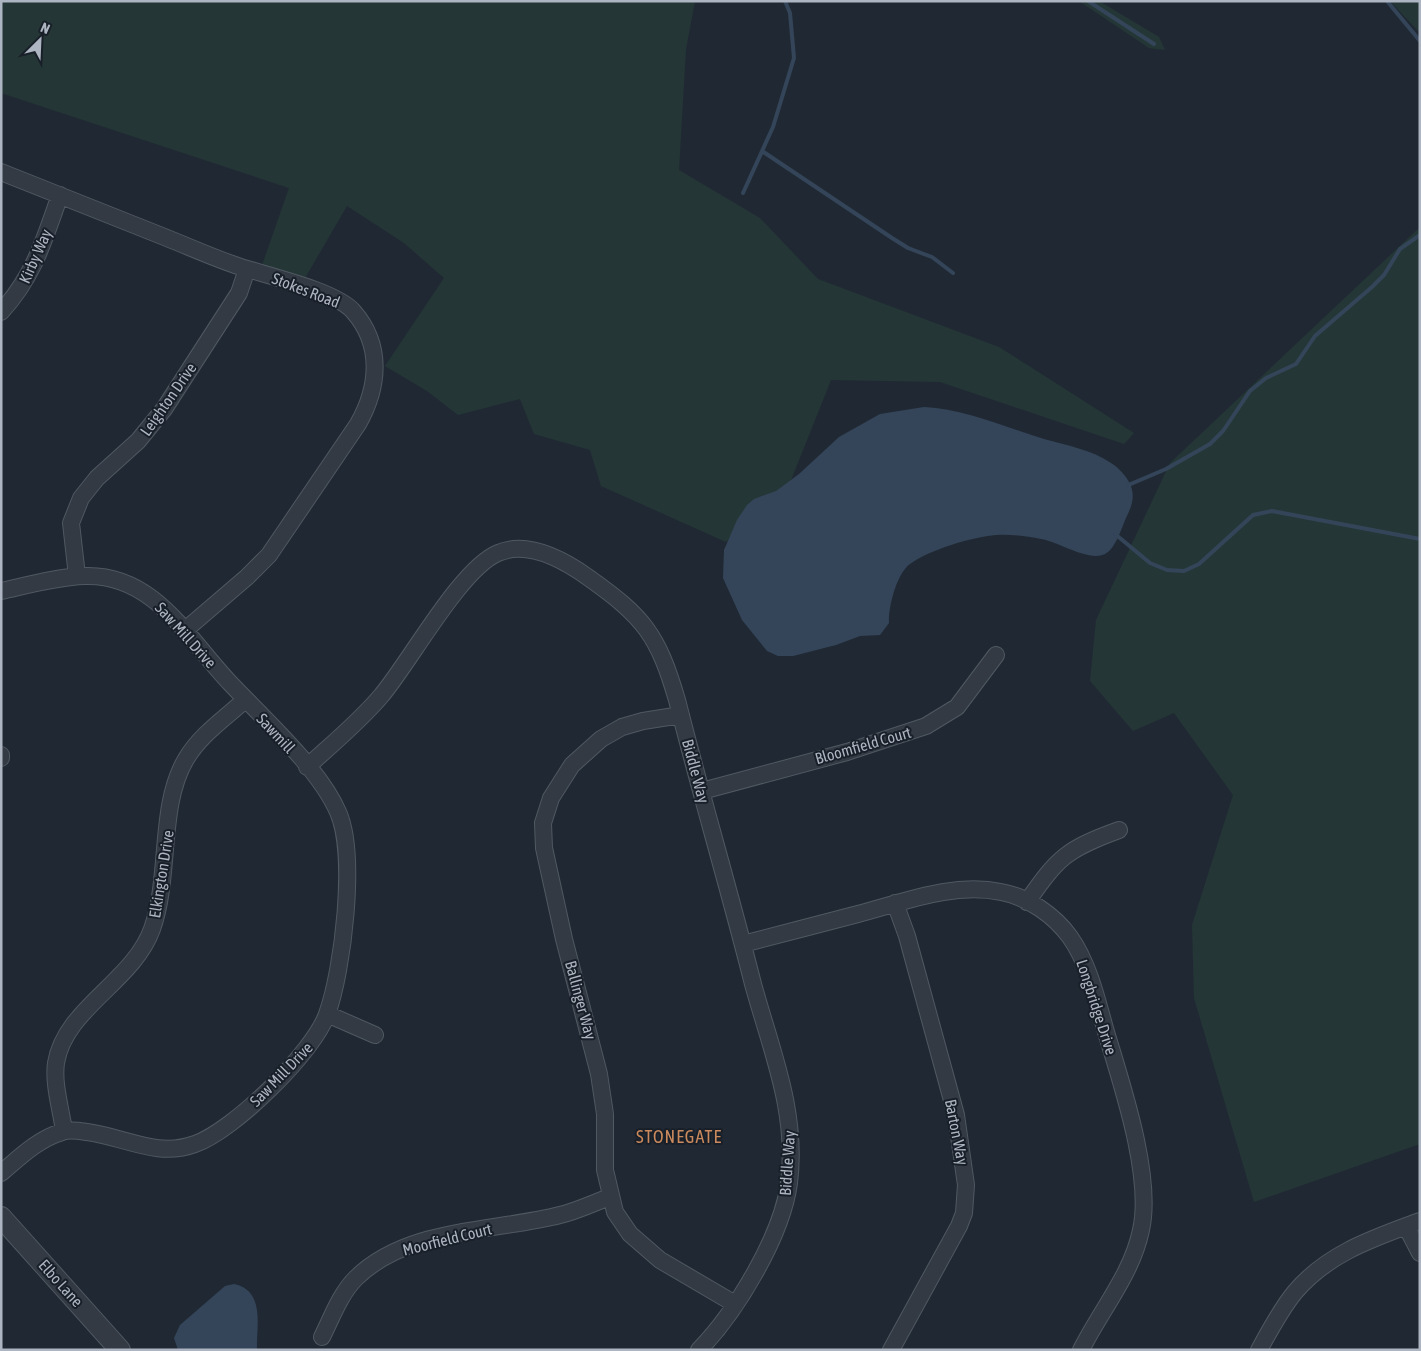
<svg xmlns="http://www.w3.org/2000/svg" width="1421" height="1351" font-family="'Asap Condensed',sans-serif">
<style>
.green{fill:#243736}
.water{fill:#34455a}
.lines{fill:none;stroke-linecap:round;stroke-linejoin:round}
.stream{stroke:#34455a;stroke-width:4}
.minor-casing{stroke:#505862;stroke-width:18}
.tertiary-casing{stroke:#505862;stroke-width:22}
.minor{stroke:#333a44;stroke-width:16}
.tertiary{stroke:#333a44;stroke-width:20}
.labels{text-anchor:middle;stroke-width:4;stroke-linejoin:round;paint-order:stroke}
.street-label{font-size:16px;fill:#acb5c1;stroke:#181f28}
.neighbourhood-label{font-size:18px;letter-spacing:1px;fill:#cb8a5d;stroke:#181f28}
</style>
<rect width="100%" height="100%" fill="#202933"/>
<path class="green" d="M1 1H695L686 49 679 170 760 218 818 279 999 347 1134 433 1124 444 940 382 831 380 791 480 726 542 601 486 590 450 534 434 520 399 458 415 427 391 385 366 444 278 404 243 347 206 301 285 260 271 289 188 1 93Z
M1079 1H1099L1159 37 1165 50 1149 48Z
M1390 1H1420V33Z
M1420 227V1144L1254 1202 1194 998 1192 925 1233 795 1174 713 1133 731 1090 681 1096 620 1170 463Z"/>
<path class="water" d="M924 407C964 409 1005 427 1044 439 1066 445 1092 450 1111 463 1118 467 1126 476 1129 482 1136 495 1132 506 1126 518 1121 529 1116 548 1105 554 1088 562 1060 542 1041 539 1027 536 1010 534 996 535 972 537 929 550 910 564 897 573 888 607 889 623L880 635 860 636 836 645 793 656H778L767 651 742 620 723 578 724 550 737 520 747 505 754 499 776 491 799 474 839 437 880 414Z
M234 1284C266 1291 256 1327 257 1350H178L174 1338 180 1325 225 1286Z"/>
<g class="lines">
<path class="stream" d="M1088 1 1154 44
M1387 1 1420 41
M762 151 892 238 908 248 932 257 953 273
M743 193 773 127 794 58 790 13 785 1
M1126 486 1166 469 1210 444 1223 431 1250 391 1266 378 1296 364 1315 336 1372 287 1384 275 1400 249 1420 235
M1115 534 1150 563 1167 570 1184 571 1199 564 1253 515 1272 511 1420 539"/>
<g class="minor-casing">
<path id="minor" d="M1 172C57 194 112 216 167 238 192 248 216 259 241 267 269 276 335 291 353 311 383 345 379 387 358 424L269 555 247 577 184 631
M1 312C34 276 44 240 60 195
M77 576 71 523 81 498 97 478 138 441 164 409 239 293 247 269
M1 591C28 585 57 577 84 576 154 573 188 639 230 683 263 718 319 768 338 812 357 854 343 970 327 1014 314 1052 233 1131 195 1144 157 1158 125 1137 87 1132 80 1131 69 1129 62 1132 38 1139 20 1157 1 1173
M681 715 643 721 622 727 601 739 572 765 551 798 543 823 544 848 564 939 599 1074 605 1114V1170L615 1212 630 1234 660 1260 735 1304
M1 755V758
M307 767C332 744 359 722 381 696 410 662 460 569 498 553 528 540 564 560 589 578 644 617 658 635 677 700 701 795 729 889 753 984 771 1050 798 1112 789 1183 782 1236 736 1312 699 1350
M702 791 847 752 926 726 957 707 996 655
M1027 902C1058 857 1067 849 1119 830
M743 944C781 934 820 924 858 914 904 902 953 882 1001 892 1028 897 1054 915 1070 937 1089 964 1097 1000 1106 1032 1122 1085 1153 1177 1141 1230 1132 1274 1101 1310 1081 1350
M327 1014 375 1035
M64 1131C61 1109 53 1084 56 1063 65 1008 133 982 152 929 171 876 158 806 186 759 200 735 225 718 245 700
M1406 1226 1420 1253
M322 1337C332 1317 340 1294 356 1278 408 1227 494 1232 560 1215 577 1211 593 1203 610 1197
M891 1350 959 1226 964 1213 966 1185 956 1115 907 936 895 903
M1259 1350C1270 1330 1281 1309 1295 1292 1328 1253 1374 1238 1420 1221"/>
</g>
<g class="tertiary-casing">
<path id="tertiary" d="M1 1217 120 1350"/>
</g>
<use href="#minor" class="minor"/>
<use href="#tertiary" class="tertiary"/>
</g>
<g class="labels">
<g class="street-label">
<text transform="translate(35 256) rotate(-66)" y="6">Kirby Way</text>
<text transform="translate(306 290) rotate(21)" y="6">Stokes Road</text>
<text transform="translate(168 399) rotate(-55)" y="6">Leighton Drive</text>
<text transform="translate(186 635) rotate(48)" y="6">Saw Mill Drive</text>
<text transform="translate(276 733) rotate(47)" y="6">Sawmill</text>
<text transform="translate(863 745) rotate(-16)" y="6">Bloomfield Court</text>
<text transform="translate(696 771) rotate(75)" y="6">Biddle Way</text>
<text transform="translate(161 874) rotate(-81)" y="6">Elkington Drive</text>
<text transform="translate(581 1000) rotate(75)" y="6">Ballinger Way</text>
<text transform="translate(1097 1007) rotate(72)" y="6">Longbridge Drive</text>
<text transform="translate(281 1074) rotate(-46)" y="6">Saw Mill Drive</text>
<text transform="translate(957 1132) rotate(79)" y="6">Barton Way</text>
<text transform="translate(787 1163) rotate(-86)" y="6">Biddle Way</text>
<text transform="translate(447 1239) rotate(-14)" y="6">Moorfield Court</text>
<text transform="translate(61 1283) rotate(48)" y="6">Elbo Lane</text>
</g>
<g class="neighbourhood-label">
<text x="679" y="1143">STONEGATE</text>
</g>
</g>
<rect width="1421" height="1351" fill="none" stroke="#acb5c1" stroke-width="5"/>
<g transform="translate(40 40) rotate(24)" stroke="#181f28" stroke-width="4" paint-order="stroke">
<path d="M0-4L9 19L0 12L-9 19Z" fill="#acb5c1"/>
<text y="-8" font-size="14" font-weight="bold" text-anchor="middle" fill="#acb5c1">N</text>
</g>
</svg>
